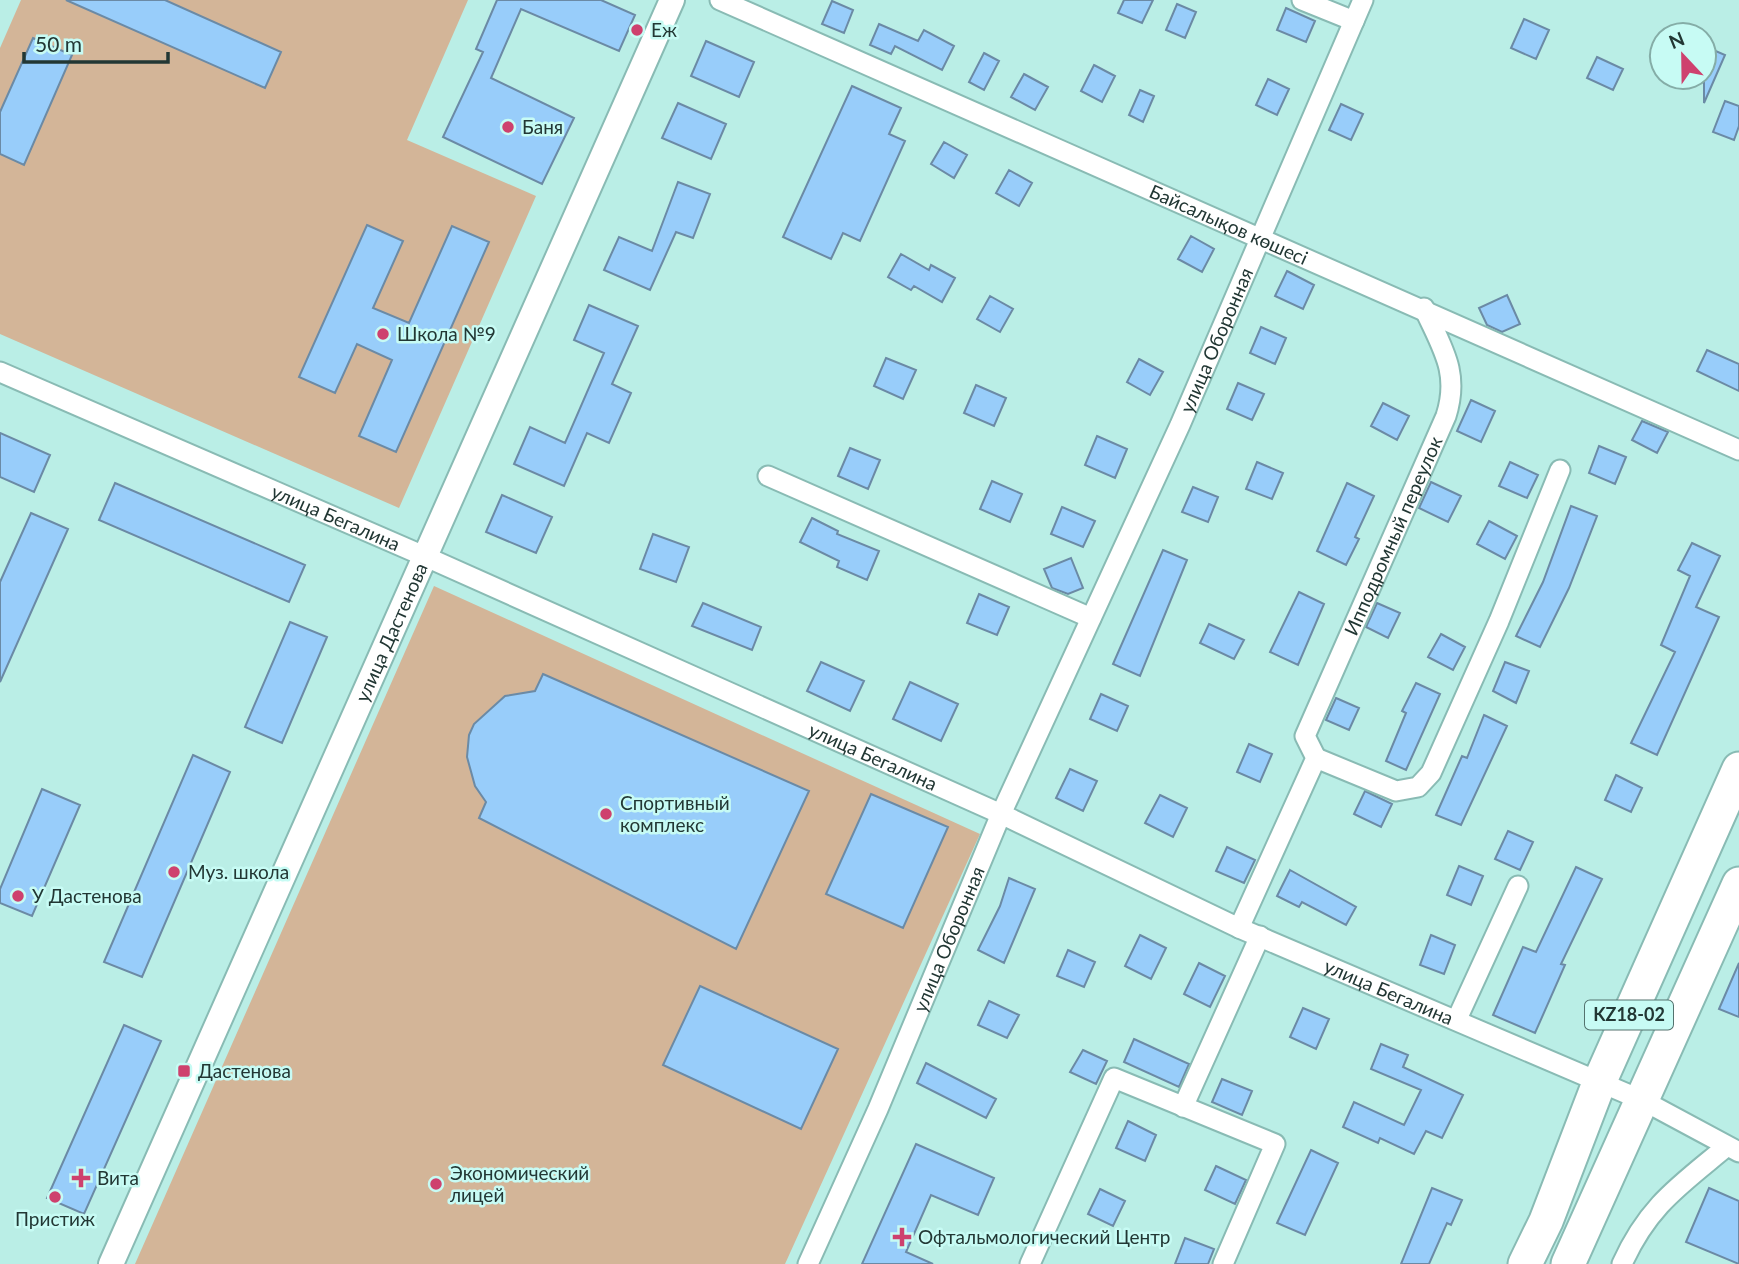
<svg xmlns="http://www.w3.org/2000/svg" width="1739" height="1264" font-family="Lato,sans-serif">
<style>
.park{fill:#d3b598}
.building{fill:#98cdfa;stroke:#6b8aa5;stroke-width:2}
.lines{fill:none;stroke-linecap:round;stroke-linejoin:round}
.minor-casing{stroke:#89bbb4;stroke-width:23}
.tertiary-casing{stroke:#89bbb4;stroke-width:28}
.trunk-casing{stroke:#89bbb4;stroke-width:37}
.minor{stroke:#fff;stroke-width:19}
.tertiary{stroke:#fff;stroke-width:24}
.trunk{stroke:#fff;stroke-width:33}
.poi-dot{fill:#ce416e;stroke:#c7fbf4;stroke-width:2.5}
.labels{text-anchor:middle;stroke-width:5;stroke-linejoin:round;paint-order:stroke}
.shield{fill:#c7fbf4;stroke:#54726e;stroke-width:2}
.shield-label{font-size:18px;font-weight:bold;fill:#223734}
.poi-label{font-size:19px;fill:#223734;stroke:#c7fbf4;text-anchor:start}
.street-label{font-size:19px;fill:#223734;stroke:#c7fbf4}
</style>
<rect width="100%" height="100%" fill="#baeee6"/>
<path class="park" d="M21 0H468L407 140 536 196 399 508 0 334V48Z
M434 586 980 834 785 1264H135Z"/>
<path class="building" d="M66 0H165L281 52 265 88Z
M497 0H601L635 15 619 51 521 9 491 78 574 118 542 184 443 137 483 52 476 49Z
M1124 0H1153L1142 23 1118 13Z
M832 1 853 10 844 33 822 24Z
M1177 4 1196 12 1185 38 1166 30Z
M1286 8 1315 21 1306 42 1277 30Z
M1524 19 1549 30 1536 59 1511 48Z
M879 24 918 41 924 30 954 46 942 70 895 46 891 54 870 45Z
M33 38 72 55 24 165 0 154V112Z
M706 41 754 62 739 97 691 76Z
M1704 46 1725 55 1704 103Z
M984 53 999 61 984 90 969 82Z
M1597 57 1623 69 1613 90 1587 78Z
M1094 65 1115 76 1102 102 1081 91Z
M1024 74 1048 87 1035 110 1011 97Z
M1268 79 1289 89 1277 115 1256 105Z
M852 86 901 108 889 134 905 141 860 241 843 233 831 259 783 237Z
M1140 90 1154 96 1143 122 1129 115Z
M1725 101 1739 106V126L1734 140 1713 132Z
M678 103 726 124 711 159 662 138Z
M1341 104 1363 114 1351 140 1329 130Z
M944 142 967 155 954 178 931 164Z
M1009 170 1032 183 1019 206 996 193Z
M678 182 710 194 693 238 676 232 650 290 604 270 619 237 652 251Z
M367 225 403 241 373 308 409 323 452 226 489 242 396 452 359 436 392 360 357 344 335 393 299 377Z
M1191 236 1214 249 1202 272 1178 259Z
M901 254 929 270 931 265 955 278 942 302 914 286 911 290 888 277Z
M1287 271 1314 285 1303 309 1275 296Z
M1507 295 1520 324 1502 332 1487 325 1479 308Z
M990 296 1013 309 1000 332 977 319Z
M589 305 638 326 612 384 631 393 609 443 587 433 564 486 514 464 530 427 565 443 604 353 574 340Z
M1261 327 1286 338 1275 364 1250 353Z
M1707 350 1739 364V391L1697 371Z
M886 358 916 370 903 399 874 386Z
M1139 359 1163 372 1150 395 1127 382Z
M1238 383 1264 394 1252 420 1227 409Z
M976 385 1006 398 994 426 964 413Z
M1471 400 1495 411 1481 442 1457 431Z
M1383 403 1409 416 1397 440 1371 426Z
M1642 421 1668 432 1657 453 1632 440Z
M0 433 50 455 34 492 0 477Z
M1097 436 1127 449 1115 478 1085 465Z
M1599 446 1626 457 1615 484 1589 473Z
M850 448 880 460 868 489 838 476Z
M1257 462 1283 473 1272 499 1246 489Z
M1510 462 1538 475 1527 498 1499 486Z
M992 481 1022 494 1010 522 980 509Z
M1431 482 1461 496 1448 522 1419 508Z
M115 483 305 565 289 602 99 520Z
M1347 483 1374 496 1355 537 1359 539 1346 565 1317 551Z
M1193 487 1218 497 1208 522 1182 512Z
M502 495 552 517 536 553 486 532Z
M1571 506 1597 516 1569 588 1540 647 1516 636 1543 582Z
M1062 507 1095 521 1083 547 1051 534Z
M31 513 68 529 0 682V582Z
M812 518 838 531 837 534 879 551 867 580 837 567 839 561 800 542Z
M1489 521 1517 536 1505 559 1477 544Z
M653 534 689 547 676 582 640 569Z
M1692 543 1720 556 1696 607 1719 617 1657 755 1631 743 1675 652 1661 645 1690 576 1678 570Z
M1163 550 1187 560 1140 676 1113 664Z
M1071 558 1083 588 1068 594 1052 588 1044 569Z
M1299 592 1324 604 1298 665 1270 652Z
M979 594 1009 607 997 635 967 623Z
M703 603 761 627 752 650 692 626Z
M1377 603 1400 613 1388 638 1366 627Z
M290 622 327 637 282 743 245 727Z
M1209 624 1244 640 1234 659 1200 643Z
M1441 634 1465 647 1453 670 1428 657Z
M821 662 864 681 850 711 807 691Z
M1505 662 1529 671 1516 703 1493 691Z
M543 674 809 791 736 949 479 818 486 802 475 786 467 757 469 735 474 724 505 696 535 691Z
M910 682 958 704 941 741 893 719Z
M1416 683 1440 694 1406 770 1386 761 1406 713 1402 711Z
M1101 694 1128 706 1117 731 1090 719Z
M1336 698 1359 708 1349 730 1326 720Z
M1484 715 1507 726 1461 825 1436 815 1462 756 1467 758Z
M1249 744 1272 754 1260 782 1237 772Z
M193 755 230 772 142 977 104 962Z
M1070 769 1097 781 1083 811 1056 798Z
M1616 775 1642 788 1631 812 1605 800Z
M42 789 80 805 32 916 0 903V889Z
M1365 791 1392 804 1381 827 1354 814Z
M871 794 948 827 903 928 826 894Z
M1160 795 1187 808 1173 837 1145 823Z
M1508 831 1533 842 1520 870 1495 859Z
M1227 847 1255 860 1244 883 1216 871Z
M1459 866 1483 876 1471 905 1447 895Z
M1576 867 1602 879 1561 964 1565 965 1535 1033 1493 1015 1523 947 1536 952Z
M1290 870 1356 907 1346 925 1302 902 1299 907 1277 896Z
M1009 878 1035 889 1004 963 978 950 1000 906Z
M1140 935 1166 948 1151 979 1125 966Z
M1431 935 1455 945 1444 974 1420 965Z
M1068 950 1095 962 1084 987 1057 976Z
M1199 963 1225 976 1210 1007 1184 994Z
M1739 963V1017L1719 1009Z
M700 986 838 1049 801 1129 663 1065Z
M989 1001 1019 1015 1007 1038 978 1025Z
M1303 1008 1329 1019 1316 1049 1290 1037Z
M124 1025 161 1041 84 1214 47 1198Z
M1134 1039 1189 1064 1179 1087 1124 1062Z
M1381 1044 1408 1055 1403 1067 1463 1095 1442 1138 1426 1131 1414 1154 1380 1138 1378 1143 1343 1127 1354 1102 1404 1125 1421 1090 1371 1069Z
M1083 1050 1107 1061 1096 1084 1070 1072Z
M926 1063 996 1099 986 1118 917 1083Z
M1222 1079 1252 1091 1242 1115 1212 1102Z
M1128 1121 1156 1135 1145 1161 1116 1148Z
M916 1144 994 1178 978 1215 931 1195 906 1252 933 1264H862Z
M1311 1150 1338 1163 1305 1235 1277 1223Z
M1216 1166 1246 1180 1235 1204 1205 1190Z
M1432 1188 1462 1200 1451 1225 1447 1223 1429 1264H1401Z
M1709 1188 1739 1201V1264L1686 1242Z
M1100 1189 1125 1201 1113 1226 1088 1214Z
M1185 1238 1214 1249 1208 1264H1175Z"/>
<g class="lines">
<g class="minor-casing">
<g id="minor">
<path id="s1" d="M720 0 1739 450"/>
<path d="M1302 0 1354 21"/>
<path id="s2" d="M0 372 424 556 1001 814 1239 928 1644 1101 1739 1152"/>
<path d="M768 476 1091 618"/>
<path d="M1316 758 1396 791 1418 787 1431 773 1499 621 1560 470"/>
<path id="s3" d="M1239 928 1316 758 1305 736 1446 416C1460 372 1442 348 1424 308"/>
<path d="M1457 1019 1518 886"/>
<path d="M1183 1107 1260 936"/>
<path id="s4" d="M808 1264 878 1109 1001 814 1180 425 1363 0"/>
<path d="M1030 1264 1114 1078 1275 1144 1223 1264"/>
<path d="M1622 1264C1648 1206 1679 1186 1726 1147"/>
</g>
</g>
<g class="tertiary-casing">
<g id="tertiary">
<path id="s5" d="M111 1264 672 0"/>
</g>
</g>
<g class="trunk-casing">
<path id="trunk" d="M1525 1264 1546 1221 1599 1083 1739 769
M1568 1264 1739 884"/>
</g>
<use href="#minor" class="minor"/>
<use href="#tertiary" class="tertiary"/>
<use href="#trunk" class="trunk"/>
</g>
<g class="poi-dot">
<circle cx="637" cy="30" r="7"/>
<circle cx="508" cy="127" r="7"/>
<circle cx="383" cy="334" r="7"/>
<circle cx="606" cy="814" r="7"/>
<circle cx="174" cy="872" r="7"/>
<circle cx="18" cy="896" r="7"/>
<rect x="177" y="1064" width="14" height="14" rx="3.5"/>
<path d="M77.5 1167.5h7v7h7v7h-7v7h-7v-7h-7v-7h7z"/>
<circle cx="436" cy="1184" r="7"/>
<circle cx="55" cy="1197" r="7"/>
<path d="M898.5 1226.5h7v7h7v7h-7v7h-7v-7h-7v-7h7z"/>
</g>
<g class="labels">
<rect class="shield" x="1585" y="1000.5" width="88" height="29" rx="5"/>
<g class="shield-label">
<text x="1629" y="1021">KZ18-02</text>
</g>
<g class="poi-label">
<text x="651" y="37">Еж</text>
<text x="522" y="134">Баня</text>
<text x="397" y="341">Школа №9</text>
<text x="620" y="810">Спортивный<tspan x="620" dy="22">комплекс</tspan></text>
<text x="188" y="879">Муз. школа</text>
<text x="32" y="903">У Дастенова</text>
<text x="198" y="1078">Дастенова</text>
<text x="450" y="1180">Экономический<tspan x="450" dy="22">лицей</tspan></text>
<text x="97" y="1185">Вита</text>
<text x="55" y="1226" text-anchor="middle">Пристиж</text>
<text x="918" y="1244">Офтальмологический Центр</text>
</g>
<g class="street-label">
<text dy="7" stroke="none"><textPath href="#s1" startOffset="556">Байсалықов көшесі</textPath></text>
<text dy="7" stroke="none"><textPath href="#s4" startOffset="1010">улица Оборонная</textPath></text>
<text dy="7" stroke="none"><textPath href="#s2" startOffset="366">улица Бегалина</textPath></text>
<text dy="7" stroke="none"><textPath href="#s3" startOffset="430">Ипподромный переулок</textPath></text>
<text dy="7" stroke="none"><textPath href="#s5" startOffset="691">улица Дастенова</textPath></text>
<text dy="7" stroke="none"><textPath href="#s2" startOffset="954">улица Бегалина</textPath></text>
<text dy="7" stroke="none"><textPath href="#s4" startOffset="354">улица Оборонная</textPath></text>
<text dy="7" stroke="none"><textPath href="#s2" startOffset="1521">улица Бегалина</textPath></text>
</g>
</g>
<g transform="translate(1683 56) rotate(338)"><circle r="33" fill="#c7fbf4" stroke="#85ada7" stroke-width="2"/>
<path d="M0-5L12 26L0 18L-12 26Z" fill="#ce416e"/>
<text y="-10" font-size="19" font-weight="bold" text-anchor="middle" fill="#223734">N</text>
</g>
<path d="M24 52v10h144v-10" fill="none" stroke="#223734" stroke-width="3.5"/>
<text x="35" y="52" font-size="21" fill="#223734" stroke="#c7fbf4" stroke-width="5" paint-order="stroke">50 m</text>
</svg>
